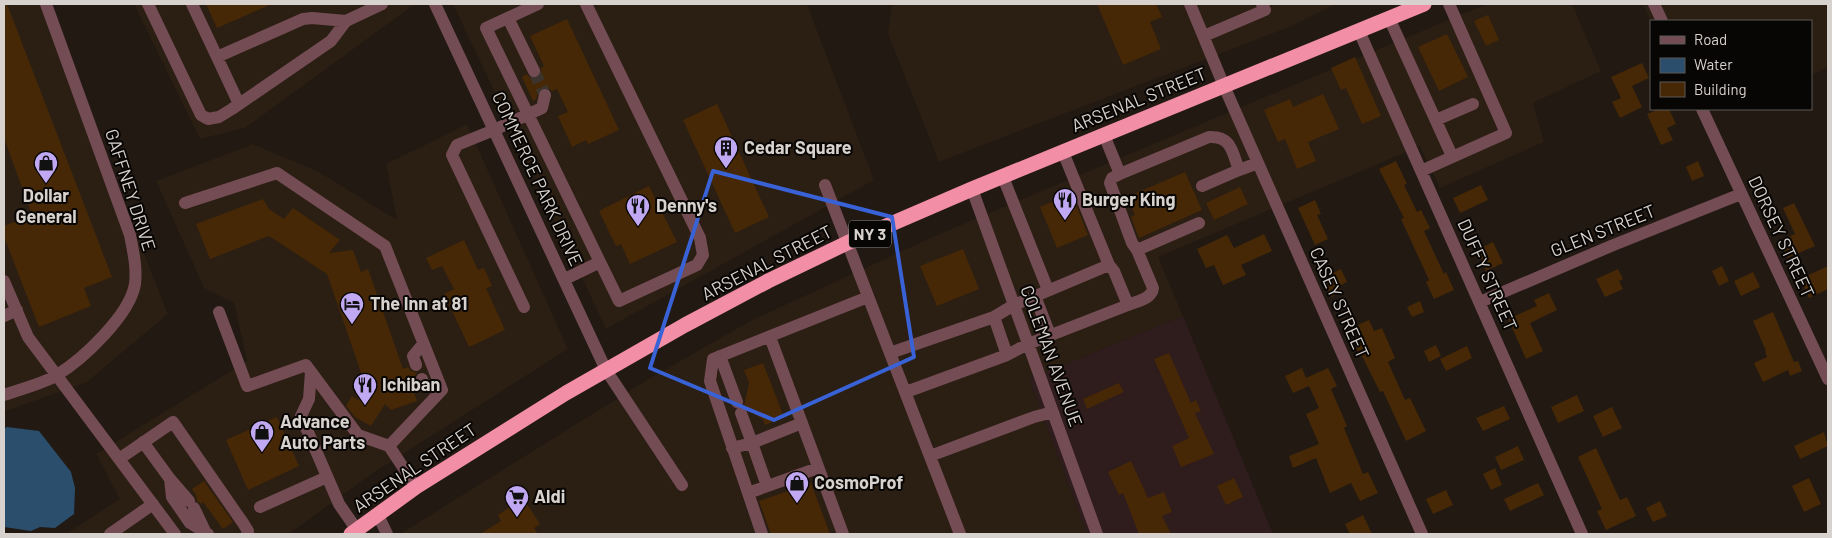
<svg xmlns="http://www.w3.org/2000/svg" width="1832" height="538" font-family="Barlow,sans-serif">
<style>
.built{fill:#2b1e13}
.industrial{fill:#2f1c1c}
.water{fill:#2a4e6b}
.building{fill:#462806}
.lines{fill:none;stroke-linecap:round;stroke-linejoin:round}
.minor-tunnel{stroke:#3c352e;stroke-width:12;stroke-dasharray:12 6;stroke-linecap:butt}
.minor{stroke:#744c54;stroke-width:12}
.highway{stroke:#f28ea5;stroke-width:15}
.marked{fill:none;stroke:#3962d6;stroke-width:4;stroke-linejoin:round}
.labels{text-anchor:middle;stroke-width:4;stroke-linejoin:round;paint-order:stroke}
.shield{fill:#080604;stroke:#9a9591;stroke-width:1}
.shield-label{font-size:16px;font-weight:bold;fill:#d8d2ce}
.street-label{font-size:18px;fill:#d8d2ce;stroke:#080604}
.poi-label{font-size:18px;font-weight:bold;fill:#d8d2ce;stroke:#080604;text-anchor:start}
</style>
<rect width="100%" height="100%" fill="#211912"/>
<path class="built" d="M4 4H45L168 314 87 382 4 412Z
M134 4H415L245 128 200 139Z
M453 4H807L874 180 606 329Z
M892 4H1336L1292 26 939 162 888 34Z
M1486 4H1572L1601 71 1533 103 1544 142 1440 188 1419 145 1402 154 1158 257 1183 316 1029 379 1087 534H404L403 532 647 380 752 320 937 235Z
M1643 4H1828V67L1811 75V21L1651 22Z
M467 124 568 349 373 473 289 534H65L120 499 96 454 247 361 234 303 204 288 156 181 253 144 319 172 397 220 386 164Z"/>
<path class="industrial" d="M1183 316 1273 534H1087L1029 379Z"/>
<path class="water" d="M7 427 39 431 71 472 75 488 74 514 55 528 40 527 31 531 4 527V429Z"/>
<path class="building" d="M4 4H7L112 277 84 288 91 306 39 327 4 237V226L32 215 4 138Z
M206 4H272L217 28Z
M1097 4H1156L1162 17 1150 22 1161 49 1123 65Z
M1488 15 1499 40 1486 46 1474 21Z
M567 19 619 130 588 144 586 140 572 147 558 116 568 112 557 89 552 91 547 87H542L539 90 536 99 533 101 522 77 527 74 530 78H537L541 75V68L544 66 530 36Z
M1447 34 1468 77 1439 91 1418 47Z
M1355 57 1381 116 1362 124 1346 88 1341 90 1331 68Z
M1642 63 1649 78 1632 86 1642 107 1620 118 1612 102 1621 98 1611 77Z
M1323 94 1339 129 1308 142 1316 161 1297 169 1285 139 1278 142 1264 110 1290 99 1293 107Z
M717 104 769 217 735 233 683 120Z
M1659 109H1669L1676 124 1667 128 1673 140 1661 145 1647 114Z
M1396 161 1407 184 1404 185 1417 212 1421 210 1430 228 1424 231 1444 274 1446 272 1454 290 1434 299 1426 282 1429 280 1401 219 1404 218 1379 169Z
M1698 161 1704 176 1692 181 1686 167Z
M1185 172 1202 210 1139 238 1131 217 1135 215 1127 197Z
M1481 185 1488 200 1460 213 1453 198Z
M649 186 677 242 630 264 621 244 616 246 599 211Z
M1240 187 1248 204 1214 220 1206 203Z
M1066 196 1069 201 1074 199 1088 235 1057 248 1040 207Z
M263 199 269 209 284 219 293 208 340 240 329 253 353 250 361 272 368 269 403 369 408 367 411 371 417 373 414 377V381L411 383 417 401 391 410 385 404 371 426 355 417 346 406 352 396 358 400 366 387 327 274 269 236 210 259 196 224Z
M1315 200 1321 214 1317 215 1328 239 1315 245 1298 208Z
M1794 203 1815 246 1787 258 1780 241 1795 234 1783 208Z
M1264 234 1272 251 1241 265 1246 275 1223 285 1214 265 1206 268 1197 249 1227 235 1234 248Z
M464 240 478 270 484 268 492 286 486 288 505 330 469 347 444 294 454 289 442 266 432 270 426 258Z
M1493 242 1503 263 1486 271 1477 250Z
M963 249 979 289 937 306 920 266Z
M1722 266 1729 281 1719 286 1712 271Z
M1828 266V289L1809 298 1800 279Z
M1341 269 1347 282 1339 286 1342 292 1331 297 1322 278Z
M1618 269 1623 279 1619 281 1623 289 1605 297 1596 279Z
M1753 272 1760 287 1741 296 1734 281Z
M1549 293 1557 310 1530 323 1543 351 1526 359 1508 319 1537 306 1534 300Z
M1420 301 1424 312 1412 317 1407 307Z
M1773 312 1794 362 1798 361 1802 371 1790 376 1788 370 1763 382 1754 363 1767 357 1765 351H1766L1753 321Z
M1369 320 1374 331 1382 328 1395 358 1388 362 1405 400 1410 398 1426 431 1406 441 1383 391 1380 392 1362 356 1360 357 1354 342 1364 338 1358 325Z
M1436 345 1441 356 1429 362 1424 351Z
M1467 346 1472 358 1446 371 1440 359Z
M1169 353 1191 403 1196 400 1201 411 1195 413 1214 454 1181 467 1172 446 1189 438 1154 359Z
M763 363 784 417 765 425 763 420 744 406 749 383 744 370Z
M1302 368 1306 378 1328 368 1337 386 1331 389 1347 426 1344 428 1363 474 1368 472 1378 493 1360 501 1351 483 1330 493 1316 458 1293 468 1289 456 1319 444 1306 414 1319 408 1309 386 1293 393 1285 376Z
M1119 383 1124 392 1087 409 1083 399Z
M1577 395 1584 411 1558 423 1551 407Z
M1504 406 1510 419 1483 431 1476 418Z
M1612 407 1622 428 1603 437 1593 416Z
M277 417 299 466 248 490 226 440Z
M1824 432 1828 446 1800 459 1794 446Z
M1518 446 1524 460 1501 470 1495 457Z
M1596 448 1620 500 1627 497 1636 516 1606 530 1597 511 1602 509 1578 457Z
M1131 461 1148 498 1164 492 1172 512 1162 516 1171 534H1139L1123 493 1119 495 1108 472Z
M1495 468 1502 485 1491 490 1483 474Z
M1234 478 1243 497 1226 505 1217 486Z
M1809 478 1821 504 1804 512 1792 486Z
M204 481 233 522 223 529 203 502 201 504 197 501 196 495 192 489Z
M811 483 830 534H771L759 501Z
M1538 483 1544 495 1510 511 1504 499Z
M1446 490 1453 505 1433 514 1426 499Z
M523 498 540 524 534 528 538 534H480L501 521 498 515Z
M1660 501 1667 516 1653 522 1646 508Z
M1363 515 1372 534H1350L1345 524Z"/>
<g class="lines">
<path class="minor-tunnel" d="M534 71 545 95"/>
<path class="minor" d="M148 4 201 115 208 119 219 117 232 109 331 41 346 21 382 4
M192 4 217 57 303 19 312 18 346 21
M435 4 606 370 682 485
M538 4 486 28 619 301 697 265 703 255 700 238 586 4
M1190 4 1224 86 1422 534
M1654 4 1662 21
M508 18 534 71
M1389 18 1452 156
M1359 31 1582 534
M1204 36 1265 10 1262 4
M217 57 239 104
M1702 109 1828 379
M1436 120 1473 104
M1104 135 1120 174
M1421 171 1506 133 1449 4
M1003 177 1048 290
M825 185 960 534
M1202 186 1239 170
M972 189 1097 534
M185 203 277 173 385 246 442 390 389 446 416 487
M1137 250 1132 243 1110 183 1112 178 1122 173 1209 137C1232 136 1232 152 1239 170L1258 163
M565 279 600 262
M4 281 28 337 175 534
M1035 296 1050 335
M1480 302 1611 246 1741 194
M1128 305C1137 301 1152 299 1153 288L1137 250 1199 223
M524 307 452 155 457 145 494 130 542 108 545 95
M219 312 247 386 306 365 358 435 389 446
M4 316 17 310
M994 317 1014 305 1109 265 1063 152
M770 337 843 534
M890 353 994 317 1007 355 906 392
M1007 355 1028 344 1128 305 1114 271 1109 265
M720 356 737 402
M416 365 413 356 423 344
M311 372 309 399 301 416 339 504 357 530
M422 379 424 386 442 390
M4 395C20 389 43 384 57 375 83 359 130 315 135 284 137 267 133 251 130 235L46 4
M741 413 752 443 802 423
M143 442 170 479 172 497 190 523 208 534
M732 448 752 443 767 486
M930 456 1034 417 1053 412
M119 459 173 422 243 523 248 531 247 534
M170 479 189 501
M748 493 818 468
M260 507 327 477
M194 508 206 533
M378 515 387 534
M110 534 153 504
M762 534 710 381 713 359 868 297"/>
<path class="highway" d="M351 534 416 487 566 393 685 325 768 281 847 243 972 189 1424 4"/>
</g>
<path class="marked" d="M713 171 892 217 914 357 774 420 650 368Z"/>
<defs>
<g id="building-pin" transform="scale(1.25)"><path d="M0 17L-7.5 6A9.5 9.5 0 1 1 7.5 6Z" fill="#c0a8f3" stroke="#080604"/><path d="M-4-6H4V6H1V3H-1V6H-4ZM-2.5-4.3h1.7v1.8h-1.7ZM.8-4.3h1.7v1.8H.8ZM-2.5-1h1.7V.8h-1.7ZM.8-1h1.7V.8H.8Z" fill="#111"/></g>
<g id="shop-pin" transform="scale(1.25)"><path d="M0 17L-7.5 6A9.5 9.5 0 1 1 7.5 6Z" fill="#c0a8f3" stroke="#080604"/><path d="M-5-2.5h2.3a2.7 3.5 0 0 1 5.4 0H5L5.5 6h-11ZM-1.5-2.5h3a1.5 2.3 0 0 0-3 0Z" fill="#111"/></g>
<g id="restaurant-pin" transform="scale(1.25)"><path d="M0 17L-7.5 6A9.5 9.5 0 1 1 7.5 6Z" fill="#c0a8f3" stroke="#080604"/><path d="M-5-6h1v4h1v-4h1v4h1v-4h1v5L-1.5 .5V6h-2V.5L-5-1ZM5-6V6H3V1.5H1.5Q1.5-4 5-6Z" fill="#111"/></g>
<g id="hotel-pin" transform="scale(1.25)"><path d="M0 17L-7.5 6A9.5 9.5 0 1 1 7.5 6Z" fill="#c0a8f3" stroke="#080604"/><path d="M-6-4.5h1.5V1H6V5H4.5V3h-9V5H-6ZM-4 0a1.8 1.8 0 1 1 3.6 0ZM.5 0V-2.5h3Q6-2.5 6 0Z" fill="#111"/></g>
<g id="supermarket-pin" transform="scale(1.25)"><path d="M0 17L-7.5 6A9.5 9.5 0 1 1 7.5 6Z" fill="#c0a8f3" stroke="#080604"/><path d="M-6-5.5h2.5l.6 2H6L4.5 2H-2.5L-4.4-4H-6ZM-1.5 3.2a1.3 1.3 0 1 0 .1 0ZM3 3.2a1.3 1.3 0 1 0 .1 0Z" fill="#111"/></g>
</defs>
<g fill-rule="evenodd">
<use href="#building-pin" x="726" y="148"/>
<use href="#shop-pin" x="46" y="163"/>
<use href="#restaurant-pin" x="1065" y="200"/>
<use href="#restaurant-pin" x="638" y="206"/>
<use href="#hotel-pin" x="352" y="304"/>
<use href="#restaurant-pin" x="365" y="385"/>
<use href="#shop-pin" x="262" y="432"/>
<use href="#shop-pin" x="797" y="483"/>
<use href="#supermarket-pin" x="517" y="497"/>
</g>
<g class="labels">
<rect class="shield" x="849" y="220.5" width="42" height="27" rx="4"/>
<g class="shield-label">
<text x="870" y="240">NY 3</text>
</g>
<g class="street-label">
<text transform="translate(1139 100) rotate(-22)" y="6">ARSENAL STREET</text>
<text transform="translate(537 179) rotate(65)" y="6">COMMERCE PARK DRIVE</text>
<text transform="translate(130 190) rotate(72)" y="6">GAFFNEY DRIVE</text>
<text transform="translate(1603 231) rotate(-22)" y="6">GLEN STREET</text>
<text transform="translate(1781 237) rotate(65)" y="6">DORSEY STREET</text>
<text transform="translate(767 263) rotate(-27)" y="6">ARSENAL STREET</text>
<text transform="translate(1487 275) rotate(66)" y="6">DUFFY STREET</text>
<text transform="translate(1339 303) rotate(66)" y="6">CASEY STREET</text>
<text transform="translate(1051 356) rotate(70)" y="6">COLEMAN AVENUE</text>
<text transform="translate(415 468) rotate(-34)" y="6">ARSENAL STREET</text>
</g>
<g class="poi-label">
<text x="744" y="154">Cedar Square</text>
<text x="46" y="202" text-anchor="middle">Dollar<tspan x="46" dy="21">General</tspan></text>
<text x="1082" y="206">Burger King</text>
<text x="656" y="212">Denny's</text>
<text x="370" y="310">The Inn at 81</text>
<text x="382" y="391">Ichiban</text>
<text x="280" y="428">Advance<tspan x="280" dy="21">Auto Parts</tspan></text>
<text x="814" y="489">CosmoProf</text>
<text x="534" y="503">Aldi</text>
</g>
</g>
<rect width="1832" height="538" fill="none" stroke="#d8d2ce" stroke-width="10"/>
<rect x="1650" y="20" width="162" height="90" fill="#080604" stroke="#5b5855"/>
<rect x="1660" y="36" width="25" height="8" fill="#744c54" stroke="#5b5855"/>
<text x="1694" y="45" font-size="15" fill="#d8d2ce">Road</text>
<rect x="1660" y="58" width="25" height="15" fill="#2a4e6b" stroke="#5b5855"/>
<text x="1694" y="70" font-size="15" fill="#d8d2ce">Water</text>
<rect x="1660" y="82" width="25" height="15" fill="#462806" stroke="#5b5855"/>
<text x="1694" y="95" font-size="15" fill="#d8d2ce">Building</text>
</svg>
